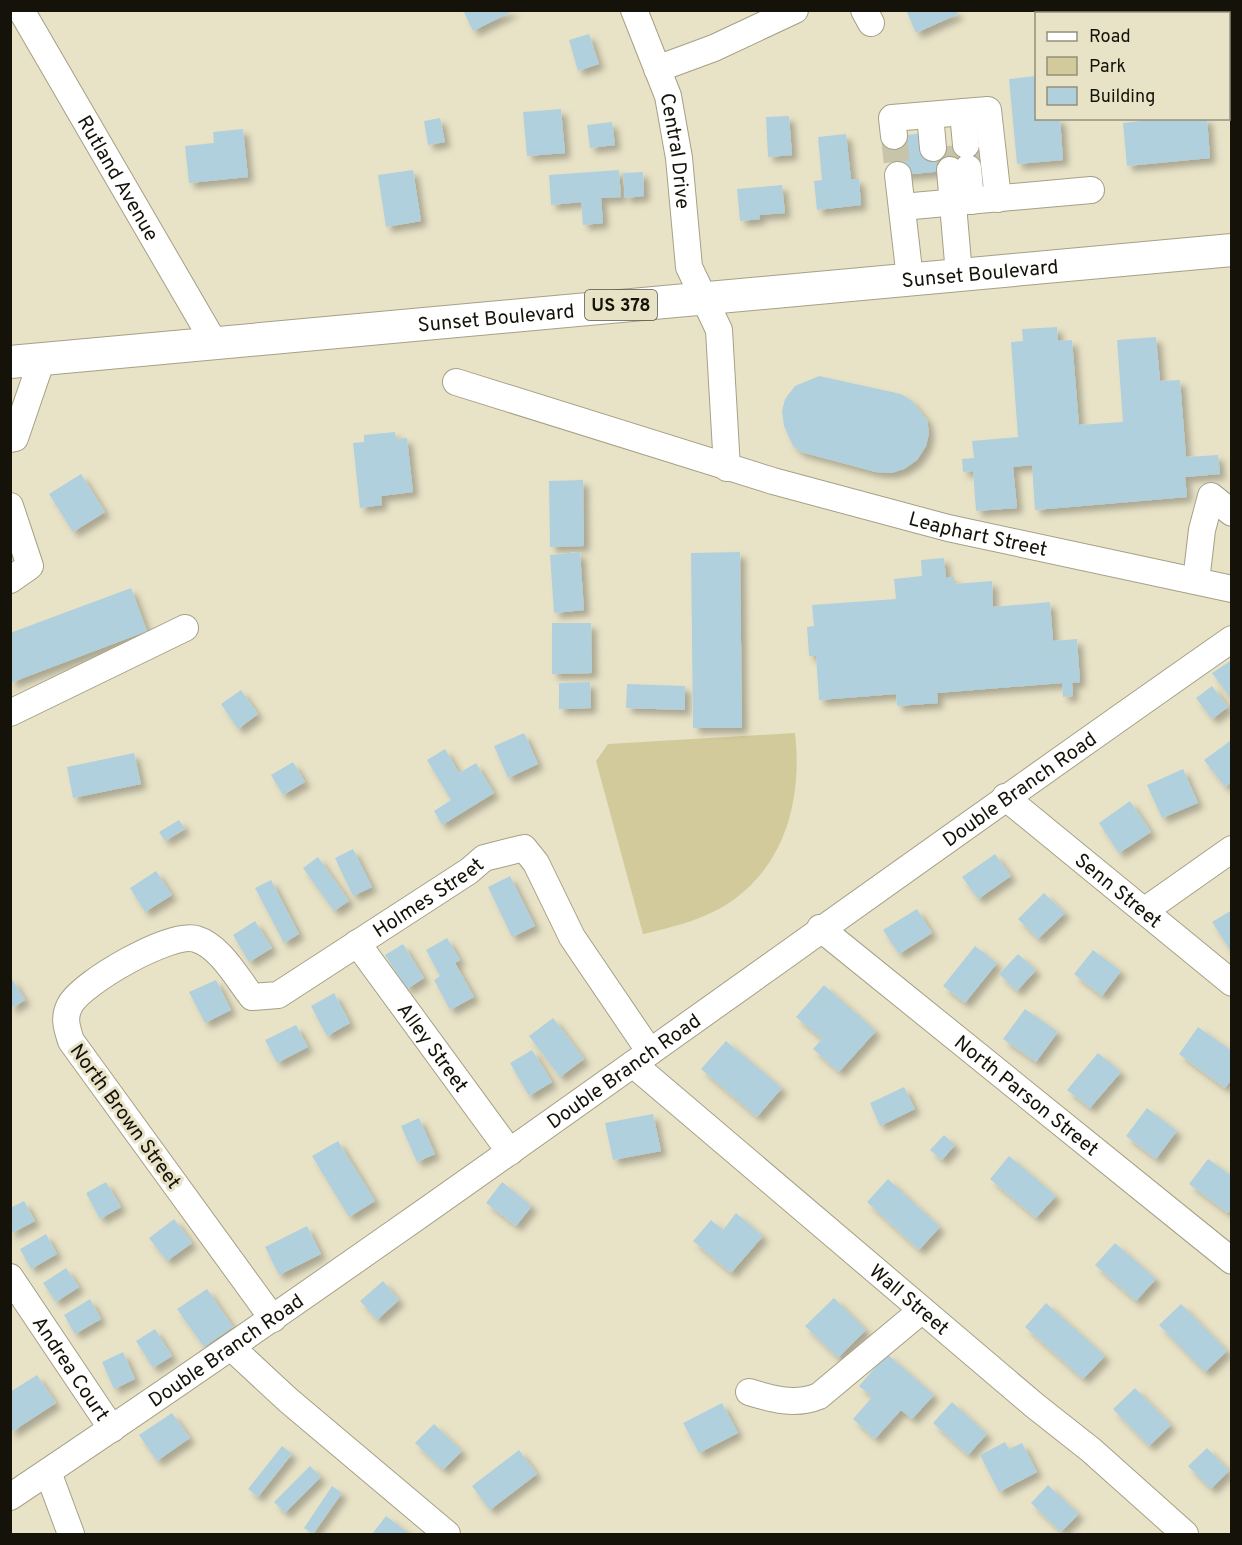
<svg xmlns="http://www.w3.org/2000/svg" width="1242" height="1545" font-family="Overpass,sans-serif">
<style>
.green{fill:#d2ca9a}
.building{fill:#b1d0dd;filter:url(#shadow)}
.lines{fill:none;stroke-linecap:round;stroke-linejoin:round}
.minor-tunnel{stroke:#c8c4aa;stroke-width:26;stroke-dasharray:26 13;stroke-linecap:butt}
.minor-casing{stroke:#a5a086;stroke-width:28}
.major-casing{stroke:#a5a086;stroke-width:34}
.minor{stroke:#fff;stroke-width:26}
.major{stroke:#fff;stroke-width:32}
.labels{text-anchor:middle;stroke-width:6;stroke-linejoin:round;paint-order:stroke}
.shield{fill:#e8e3c7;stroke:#545142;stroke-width:1.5}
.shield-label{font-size:18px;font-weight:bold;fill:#151309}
.street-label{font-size:20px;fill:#151309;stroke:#e8e3c7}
</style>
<defs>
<filter id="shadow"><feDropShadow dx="5.5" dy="5.5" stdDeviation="3" flood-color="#0004"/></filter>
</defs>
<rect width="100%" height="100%" fill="#e8e3c7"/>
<path class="green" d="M795 733C802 794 788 859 736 898 710 918 674 927 643 934L596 761 608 744Z"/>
<path class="building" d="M463 10H515L473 31Z
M906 10H956L958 14 916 33Z
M589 34 599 64 578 71 569 40Z
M1036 76V118H1060L1063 160 1017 164 1009 79Z
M561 109 565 153 527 156 523 112Z
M789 116 792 155 768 157 766 117Z
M440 118 445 142 428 145 424 121Z
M1166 118H1207L1210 158 1127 166 1123 123Z
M612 122 615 145 590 148 587 125Z
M243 129 248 177 189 183 185 146 214 143 213 132Z
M925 133 927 148 983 143 985 167 892 176 888 137Z
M846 134 851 179H859L861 205 817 210 814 181 822 180 818 137Z
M413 170 421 221 386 227 378 175Z
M619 170 621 197 601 198 603 223 583 225 581 202 551 205 549 175Z
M643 172 644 196 625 198 623 173Z
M782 185 785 213 759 215 760 219 740 221 737 189Z
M1057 327 1058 341 1072 340 1079 425 1123 422 1117 340 1156 337 1160 381 1180 380 1186 457 1218 455 1220 474 1185 477 1187 497 1035 510 1032 465 1013 467 1017 508 976 511 973 471 963 472 962 459 974 458 972 441 1018 437 1011 342 1023 341 1022 329Z
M819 376 901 394 912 401 927 420 929 433 926 446 917 460 904 469 891 473 876 472 801 452 793 446 784 426 782 411 785 399 795 386Z
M395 432 396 439 407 438 413 492 381 496 382 505 360 508 353 443 364 442V435Z
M81 474 105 512 73 532 49 494Z
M583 480 584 546 550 547 549 481Z
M580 552 584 610 554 613 550 555Z
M740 552 742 728H693L691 553Z
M944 558 946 578 954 577V584L992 581 993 607 1050 602 1053 641 1077 639 1080 682 1072 683 1073 696 1063 697 1062 683 937 693 938 703 897 706 896 694 819 700 816 656H809L807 627 814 626 812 605 896 599 894 579 922 576 921 560Z
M131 588 147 631 10 683V633Z
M552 623H591L592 673 552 674Z
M1232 660V700L1212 673Z
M590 682 591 708 559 709V683Z
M627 684 685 686V710L626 708Z
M1212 686 1228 707 1212 719 1196 698Z
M241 690 258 714 238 729 221 704Z
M524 733 538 764 508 778 494 746Z
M1230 741 1232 782 1225 787 1204 760Z
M445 749 459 773 476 763 494 793 442 825 434 811 451 800 427 760Z
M134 753 141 784 73 798 67 767Z
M293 762 305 782 283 795 271 775Z
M1183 769 1198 803 1162 818 1147 785Z
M1130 801 1151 832 1119 853 1099 823Z
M179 820 185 829 165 841 159 832Z
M353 849 372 887 353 896 335 858Z
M995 854 1011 876 978 899 962 877Z
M318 857 349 901 334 911 303 868Z
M156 871 172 895 145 912 130 888Z
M510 876 535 926 512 937 488 887Z
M271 880 299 934 284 943 255 888Z
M1044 893 1065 913 1038 939 1018 919Z
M917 909 932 933 899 954 883 930Z
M1232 910V953L1212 922Z
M255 921 272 948 249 962 233 935Z
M447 938 460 960 455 963 474 997 450 1010 434 980 440 976 426 950Z
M403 944 424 978 407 989 385 955Z
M975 946 997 963 965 1003 943 986Z
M1093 950 1121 971 1102 996 1074 974Z
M1018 954 1036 970 1017 991 999 974Z
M10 976 25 1000 10 1009Z
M216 980 231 1010 205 1023 189 992Z
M824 985 876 1031 839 1072 813 1049 822 1039 796 1017Z
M334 993 350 1023 327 1036 311 1006Z
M1025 1009 1058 1032 1036 1062 1003 1039Z
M553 1018 584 1059 560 1077 529 1036Z
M296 1025 308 1047 277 1063 265 1040Z
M1198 1027 1232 1051V1079L1225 1088 1179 1054Z
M726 1041 782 1088 757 1117 701 1069Z
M532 1050 552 1082 529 1096 510 1063Z
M1098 1053 1121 1072 1090 1108 1067 1090Z
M904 1087 915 1109 880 1126 870 1103Z
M1147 1108 1177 1131 1156 1159 1126 1136Z
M653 1114 661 1151 613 1160 605 1123Z
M419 1118 435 1154 417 1162 401 1126Z
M944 1135 955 1145 942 1160 930 1150Z
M338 1141 375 1201 349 1217 312 1156Z
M1009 1156 1056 1196 1036 1218 990 1179Z
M1208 1159 1232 1176V1208L1228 1213 1189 1184Z
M888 1179 940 1227 919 1250 867 1202Z
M106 1182 121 1207 100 1219 86 1193Z
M502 1182 532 1206 516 1226 486 1203Z
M24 1201 35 1221 10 1234V1208Z
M736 1213 763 1236 731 1273 693 1241 711 1220 723 1230Z
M174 1219 192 1243 167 1261 149 1238Z
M307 1226 321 1254 279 1275 265 1247Z
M46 1234 57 1254 31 1269 20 1249Z
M1115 1243 1156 1279 1136 1301 1095 1265Z
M66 1268 79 1287 56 1302 43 1283Z
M383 1281 399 1300 377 1320 360 1301Z
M207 1289 233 1327 204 1347 177 1309Z
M834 1298 866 1330 838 1358 805 1326Z
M90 1299 101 1319 75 1334 64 1315Z
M1046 1303 1105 1356 1083 1379 1025 1327Z
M1181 1304 1227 1351 1205 1372 1159 1325Z
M155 1329 172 1356 153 1368 136 1341Z
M123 1352 135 1379 114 1389 102 1362Z
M887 1354 934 1395 912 1419 901 1410 875 1439 853 1419 872 1397 859 1386Z
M37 1375 56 1403 10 1433V1392Z
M1135 1388 1171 1425 1149 1446 1113 1409Z
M952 1402 987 1434 968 1455 933 1423Z
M722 1403 738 1433 699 1453 683 1423Z
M172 1413 190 1438 157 1461 139 1435Z
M434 1424 462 1451 443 1470 415 1443Z
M1005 1442 1009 1449 1022 1443 1037 1472 999 1492 980 1455Z
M282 1446 292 1454 258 1497 248 1489Z
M1207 1448 1229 1471 1211 1489 1188 1466Z
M519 1450 537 1474 490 1510 472 1486Z
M310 1466 321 1477 285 1513 274 1502Z
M1048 1485 1079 1514 1061 1532 1031 1503Z
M332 1486 342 1493 313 1534 304 1528Z
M386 1516 406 1531 403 1534H372Z"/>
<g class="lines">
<path class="minor-tunnel" d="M894 136 898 175
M975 144 977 168
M948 146 950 170"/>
<g class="minor-casing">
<g id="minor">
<path id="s1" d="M21 10 215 344"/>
<path id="s2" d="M634 10 668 96 679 158 689 267 719 330 727 468"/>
<path d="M864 10 871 23"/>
<path d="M657 69 714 48 795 10"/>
<path d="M963 112 966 145"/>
<path d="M930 115 933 148"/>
<path d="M894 136 892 118 988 110 998 199"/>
<path d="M968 168 971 201"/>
<path d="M950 170 959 274"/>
<path d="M898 175 910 279"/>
<path d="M902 207 1091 190"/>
<path id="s3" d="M456 382 773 481 948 528 1232 589"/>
<path d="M10 439 15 438 42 359"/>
<path d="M10 506 30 566 10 580"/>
<path d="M1196 581 1202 530 1211 496 1232 513"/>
<path d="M10 713 185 628"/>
<path id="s4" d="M1005 797 1232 983"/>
<path d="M1144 911 1232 849"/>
<path id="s5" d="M820 928 1232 1261"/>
<path id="s6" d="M357 943 510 1152"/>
<path id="s7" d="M633 1064 1034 1405 1091 1450 1185 1534"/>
<path id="s8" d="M10 1277 112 1429"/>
<path id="s9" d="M273 1319 71 1041C67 1028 63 1018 70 1005 81 983 171 931 196 939 220 946 237 978 252 997L278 995 469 871 484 858 524 848 536 863 572 937 650 1052"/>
<path d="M232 1348 288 1400 447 1534"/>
<path d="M749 1392C772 1399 795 1406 819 1396L922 1310"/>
<path d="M48 1472 71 1534"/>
<path id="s10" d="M10 1497C424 1220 824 924 1232 639"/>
</g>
</g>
<g class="major-casing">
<g id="major">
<path id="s11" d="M10 362 1232 250"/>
</g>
</g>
<use href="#minor" class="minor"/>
<use href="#major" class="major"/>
</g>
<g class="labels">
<rect class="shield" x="585" y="290" width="72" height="30" rx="4.5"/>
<g class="shield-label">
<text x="621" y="311">US 378</text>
</g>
<g class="street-label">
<text dy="7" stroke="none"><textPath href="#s2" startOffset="148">Central Drive</textPath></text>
<text dy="7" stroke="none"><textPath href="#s1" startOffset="194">Rutland Avenue</textPath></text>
<text dy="7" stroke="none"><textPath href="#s11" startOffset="974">Sunset Boulevard</textPath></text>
<text dy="7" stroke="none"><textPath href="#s11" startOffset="488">Sunset Boulevard</textPath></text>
<text dy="7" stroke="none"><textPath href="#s3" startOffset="544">Leaphart Street</textPath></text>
<text dy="7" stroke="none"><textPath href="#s10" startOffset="1233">Double Branch Road</textPath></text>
<text dy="7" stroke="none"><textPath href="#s4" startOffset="147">Senn Street</textPath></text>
<text dy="7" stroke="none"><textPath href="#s9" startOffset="814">Holmes Street</textPath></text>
<text dy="7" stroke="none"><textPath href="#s6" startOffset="129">Alley Street</textPath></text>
<text dy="7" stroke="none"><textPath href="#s10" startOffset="747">Double Branch Road</textPath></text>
<text dy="7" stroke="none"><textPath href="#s5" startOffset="266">North Parson Street</textPath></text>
<text transform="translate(126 1116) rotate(54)" y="7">North Brown Street</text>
<text dy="7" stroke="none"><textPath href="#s7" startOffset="363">Wall Street</textPath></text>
<text dy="7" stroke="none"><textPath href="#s10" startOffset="261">Double Branch Road</textPath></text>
<text dy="7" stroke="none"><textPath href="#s8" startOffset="110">Andrea Court</textPath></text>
</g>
</g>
<rect width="1242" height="1545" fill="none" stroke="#151309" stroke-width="24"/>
<rect x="1035" y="12" width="195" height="108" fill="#e8e3c7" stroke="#94907b" stroke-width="1.5"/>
<rect x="1047" y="32" width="30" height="9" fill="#ffffff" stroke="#94907b" stroke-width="1.5"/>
<text x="1089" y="42" font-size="18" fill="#151309">Road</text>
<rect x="1047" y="57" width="30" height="18" fill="#d2ca9a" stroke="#94907b" stroke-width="1.5"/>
<text x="1089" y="72" font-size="18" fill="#151309">Park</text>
<rect x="1047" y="87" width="30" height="18" fill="#b1d0dd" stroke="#94907b" stroke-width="1.5"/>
<text x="1089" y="102" font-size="18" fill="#151309">Building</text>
</svg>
